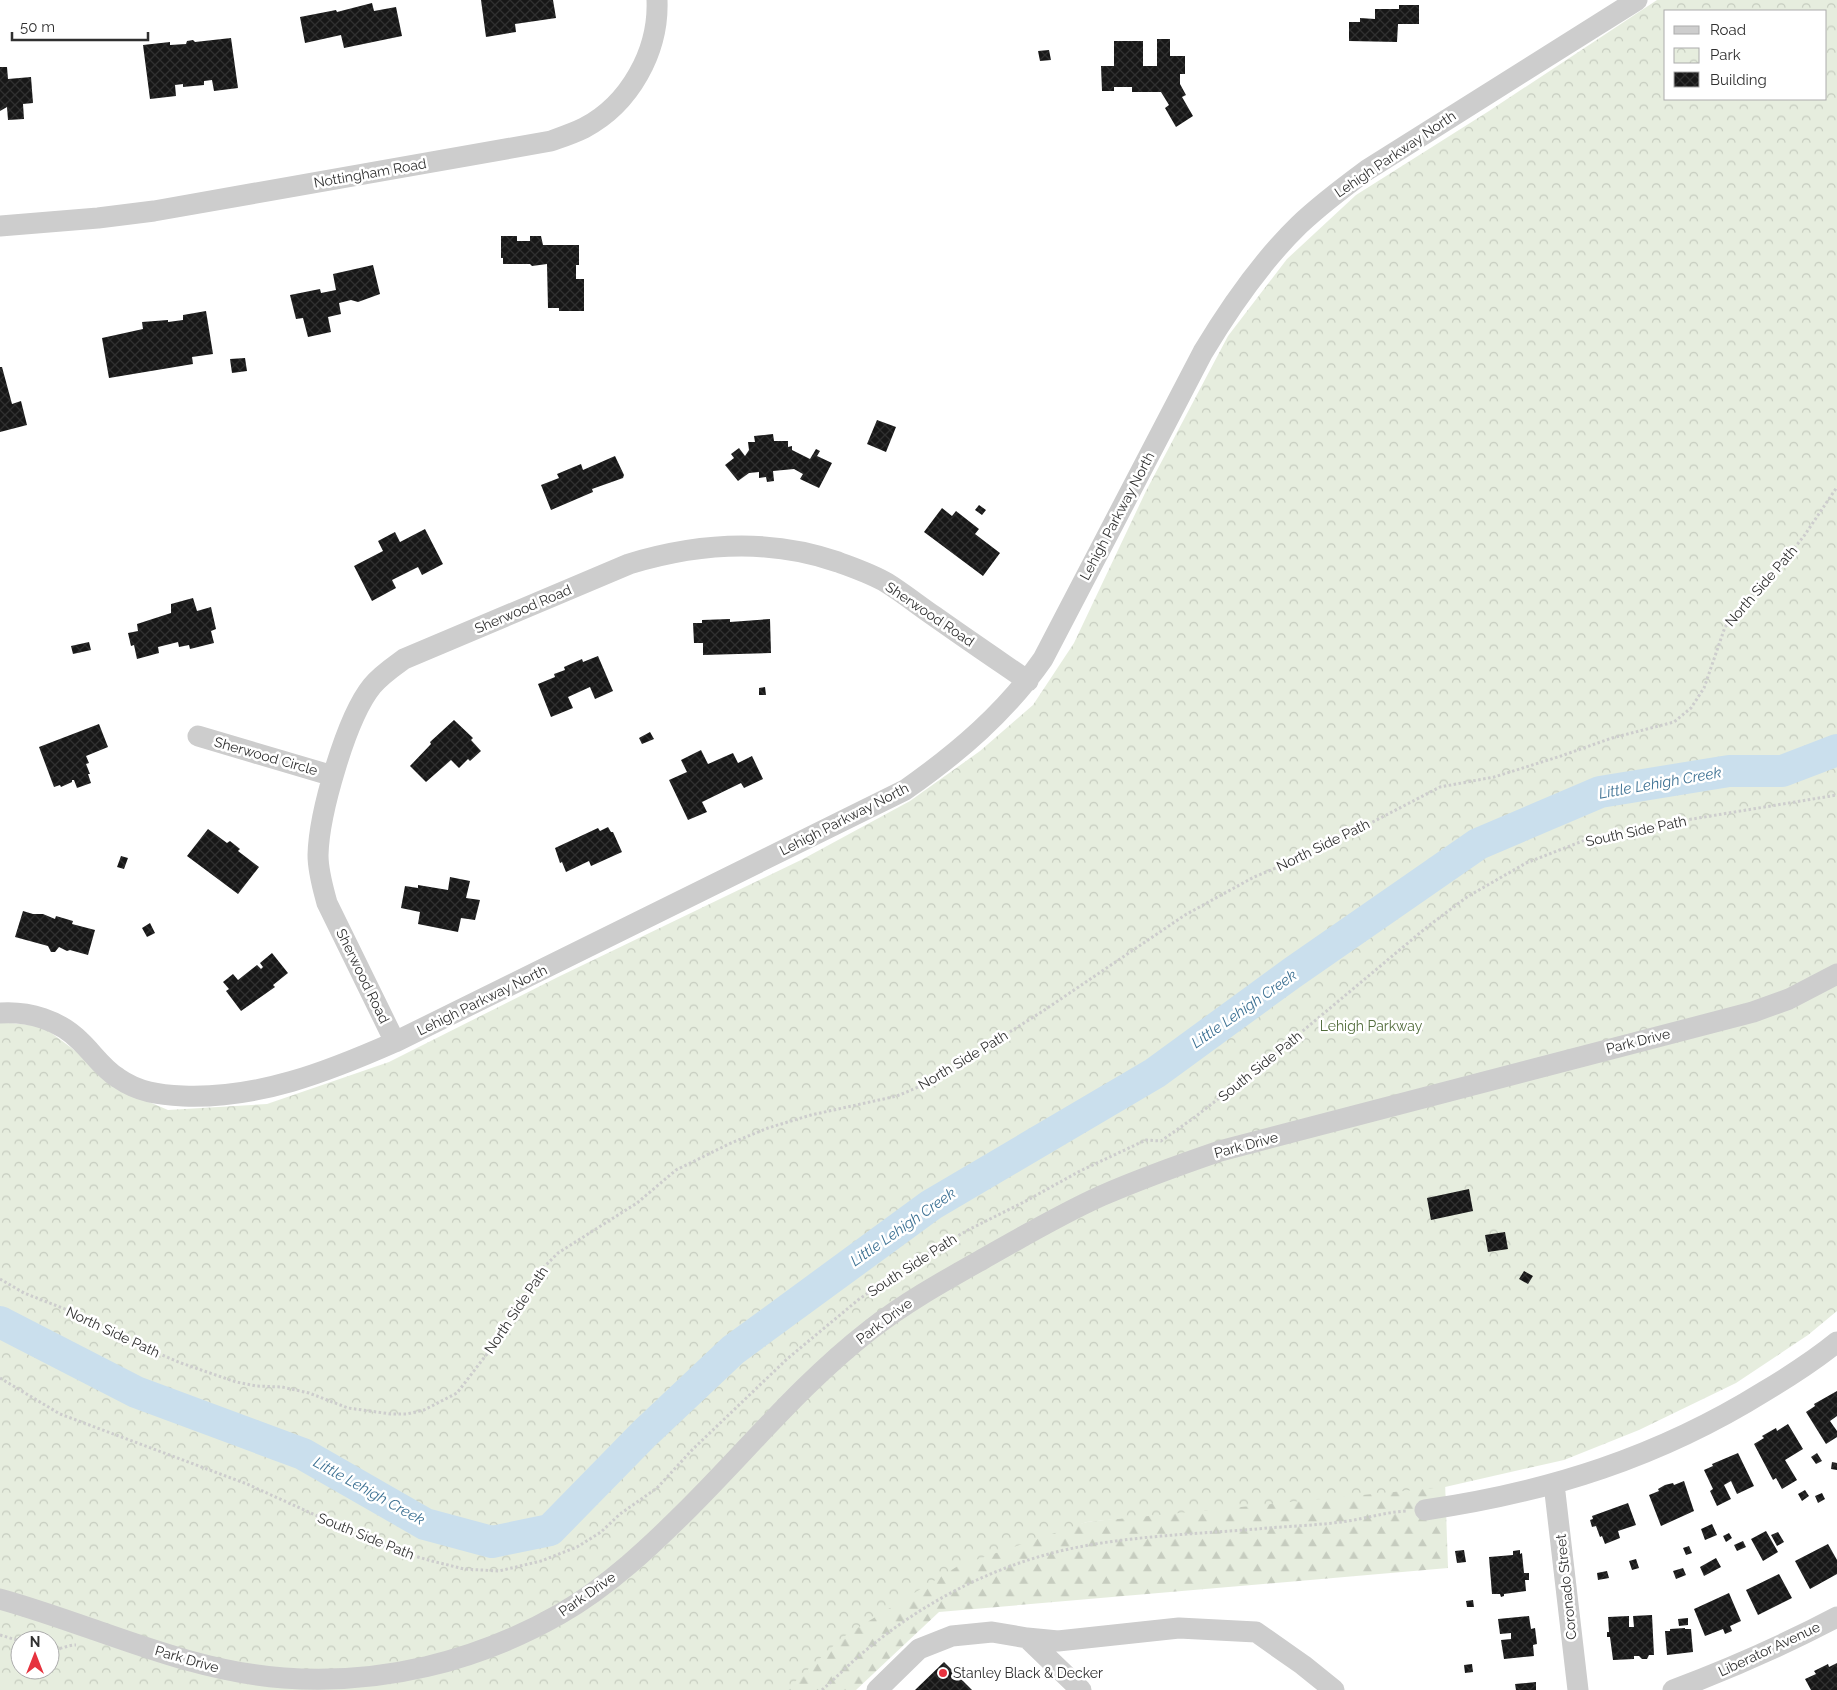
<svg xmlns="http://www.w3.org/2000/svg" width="1837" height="1690" font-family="Raleway,sans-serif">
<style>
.forest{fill:url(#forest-firs)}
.park{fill:url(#park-crowns);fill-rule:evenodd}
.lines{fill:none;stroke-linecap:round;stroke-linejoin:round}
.river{stroke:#cadfed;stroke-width:32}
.building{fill:url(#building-cross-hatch)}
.path{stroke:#cdcdcd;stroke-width:3;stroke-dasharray:2.5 2.5;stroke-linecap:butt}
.minor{stroke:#cdcdcd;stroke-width:21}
.poi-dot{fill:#e6323e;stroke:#fff;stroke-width:2}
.labels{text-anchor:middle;stroke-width:5;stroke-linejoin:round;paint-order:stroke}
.street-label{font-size:14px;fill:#303030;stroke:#fff}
.park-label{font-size:14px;fill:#526c3c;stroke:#fff}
.poi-label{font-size:14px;fill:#303030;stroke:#fff;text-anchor:start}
.water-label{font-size:15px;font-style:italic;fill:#3d7193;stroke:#fff}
</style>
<defs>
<pattern id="forest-firs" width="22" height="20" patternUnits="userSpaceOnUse" patternTransform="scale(1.25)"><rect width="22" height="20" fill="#e6edde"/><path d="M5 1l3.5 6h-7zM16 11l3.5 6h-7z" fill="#c6ccbf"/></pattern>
<pattern id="park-crowns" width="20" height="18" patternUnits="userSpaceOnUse" patternTransform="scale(1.25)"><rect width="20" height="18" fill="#e6edde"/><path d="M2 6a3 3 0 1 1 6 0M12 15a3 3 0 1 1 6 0" fill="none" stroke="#c6ccbf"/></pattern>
<pattern id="building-cross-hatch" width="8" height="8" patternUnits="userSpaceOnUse" patternTransform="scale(1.25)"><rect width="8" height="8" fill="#171717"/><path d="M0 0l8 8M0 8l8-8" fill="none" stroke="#303030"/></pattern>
</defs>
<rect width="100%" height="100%" fill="#fff"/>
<path class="forest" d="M1445 1481 1448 1568 939 1612 856 1690H452L1087 1522Z"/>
<path class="park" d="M1657 0H1837V1311L1808 1335 1736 1383 1639 1430 1564 1460 1445 1487 1087 1522 958 1566 843 1637 786 1690H0V1022L42 1026 85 1058 121 1090 168 1110 267 1104 389 1062 558 977 803 859 910 801 980 751 1033 705 1074 643 1146 491 1228 336 1287 259 1356 195 1489 111ZM1666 11H1826V99H1666ZM20 1640H50V1670H20Z"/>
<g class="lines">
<path class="river" d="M0 1322 136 1392 303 1454 425 1524 492 1542 550 1530 644 1434 733 1350 931 1205 1155 1073 1292 973 1478 844 1600 792 1729 771H1782L1837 750"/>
</g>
<path class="building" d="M481 0H553L556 18 515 24 516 32 486 37Z
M372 3 374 11 396 7 402 36 344 48 341 35 305 43 300 17 336 10 337 12Z
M1399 5H1419V24H1398L1397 42 1349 41V22H1360V18L1375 19V9H1399Z
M231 38 238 88 214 91 212 80 204 81V85L183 87V84L175 85 176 96 150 99 143 45 170 42V45L186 44 187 41 193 40 195 42Z
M1157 39H1170V56H1185V74H1180V84L1186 95 1182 97 1193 116 1176 127 1165 108 1169 105 1161 92H1132V87H1114V91H1102L1101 66H1114V41H1143V66H1157Z
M1049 50 1051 60 1040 61 1038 51Z
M0 67H7L8 79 31 77 33 103 23 104 24 119 8 120 7 107 0 111Z
M501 236H517V241H530V236H541L543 245H579V265H576V279H584V311H559V308H548L547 264 532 266 530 264H503V258H501Z
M373 265 380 294 358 302 351 300 339 303 341 314 328 317 331 332 308 337 303 318 296 319 290 295 320 289 321 293 336 290 333 274Z
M206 311 213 354 192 357 193 364 109 378 102 338 143 329 142 322 168 320V322L183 320V315Z
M245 358 247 371 232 373 230 359Z
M0 367H2L12 404 21 401 27 425 0 432Z
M877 420 896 427 886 452 867 444Z
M773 434 774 441H788V447L792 446V450L810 459 816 449 820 451 817 456 832 463 819 488 800 479 803 474 794 469 773 471 774 481 767 482 766 477 759 478V472L749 473 738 481 725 465 734 458 731 454 739 448 745 456 749 450 748 442H755L754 436Z
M615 456 624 475 623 478 592 489 593 492 551 510 541 485 559 478 557 474 581 464 583 470Z
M979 505 986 510 982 515 975 510Z
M942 508 952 516 956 511 979 529 975 534 1000 553 983 576 924 532Z
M425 529 443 564 422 575 418 567 392 580 396 588 372 601 354 566 383 551 378 541 395 532 400 542Z
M193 598 197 611 211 607 216 629 211 631 214 643 190 649 189 645 179 647 178 642 158 647 159 653 137 659 134 645 131 646 128 633 138 631 137 624 171 613V604Z
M730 619V622L770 619 771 653 703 655V643H694L693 623H702V620Z
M89 642 91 650 73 654 71 646Z
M598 656 613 691 595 699 590 687 568 697 573 708 551 717 538 684 555 677 554 674 565 670 564 667 582 659 583 662Z
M765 687 766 695H759V688Z
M454 720 473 738 471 740 481 751 470 761 468 759 459 768 451 760 426 782 410 766 431 744 430 742Z
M99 724 108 747 86 756 89 763 86 764 90 774H88L91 783 77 788 74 780H72V782L61 787 60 785 54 787 39 747Z
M650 732 654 739 642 744 639 738Z
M701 750 708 764 733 753 738 763 752 756 763 779 744 788 741 783 702 802 707 812 688 820 669 780 687 772 681 760Z
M608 827 611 832H613L622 852 591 866 589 861 566 872 562 862 560 863 555 848 598 828 600 831Z
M208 829 227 843 230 841 240 849 238 851 259 867 238 894 187 856Z
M121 856 128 858 124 869 117 867Z
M450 877 470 881 466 898 480 900 475 920 461 918 458 932 418 924 420 912 401 908 405 886 418 888V885L448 890Z
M23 911 33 914H43L55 919 56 916 73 921 72 924 95 930 88 955 70 950 67 951 59 947 55 952H51L48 946 15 937Z
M150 923 155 933 147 937 142 928Z
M272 953 288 973 273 985 275 987 241 1011 226 991 229 989 223 982 233 974 238 980 257 965 261 969 263 967 260 963Z
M1469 1189 1473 1211 1431 1220 1427 1198Z
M1505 1232 1508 1249 1488 1252 1485 1235Z
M1524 1271 1533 1276 1528 1284 1519 1279Z
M1837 1391V1416L1830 1421 1837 1431V1437L1826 1444 1806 1412 1815 1406 1814 1404Z
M1788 1424 1803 1449 1785 1460 1797 1480 1782 1489 1776 1478 1773 1480 1754 1444 1764 1438 1762 1436 1776 1428 1777 1431Z
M1738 1453 1754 1486 1737 1494 1731 1481 1724 1485 1731 1499 1717 1506 1710 1491 1713 1489 1704 1470 1713 1466 1712 1464Z
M1817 1453 1822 1461 1816 1464 1811 1457Z
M1832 1462 1837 1463V1470L1831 1469Z
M1684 1481 1694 1511 1661 1526 1649 1495 1659 1491 1658 1489 1665 1485 1673 1483 1674 1485Z
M1805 1490 1809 1496 1802 1501 1798 1494Z
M1822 1493 1825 1499 1818 1503 1815 1496Z
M1628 1503 1636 1525 1618 1531 1620 1538 1605 1544 1602 1536 1600 1537 1596 1526 1592 1527 1590 1520 1593 1519 1592 1516Z
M1712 1524 1717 1535 1705 1540 1701 1529Z
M1766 1531 1778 1552 1763 1561 1751 1539Z
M1778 1532 1784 1542 1777 1546 1771 1535Z
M1729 1533 1732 1538 1726 1542 1723 1536Z
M1743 1541 1746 1547 1737 1551 1734 1545Z
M1828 1544 1837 1560V1574L1810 1589 1795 1561Z
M1689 1546 1692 1553 1686 1555 1683 1548Z
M1464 1550 1466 1562 1457 1563 1455 1551Z
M1520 1550V1554L1522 1553 1524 1573H1529V1580H1525L1526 1591 1504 1594V1596L1501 1597 1500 1594H1492L1489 1557 1513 1555V1551Z
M1716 1558 1721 1567 1704 1576 1700 1567Z
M1636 1559 1639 1568 1632 1570 1629 1561Z
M1683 1568 1686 1575 1676 1579 1673 1571Z
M1607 1571 1609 1578 1598 1580 1597 1573Z
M1779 1574 1792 1598 1758 1615 1746 1590Z
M1729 1593 1741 1621 1730 1626 1732 1631 1725 1634 1723 1629 1705 1636 1694 1609Z
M1473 1600 1474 1607H1467L1466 1601Z
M1652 1615 1654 1655H1649L1647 1659H1642L1639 1656H1634V1659L1613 1660 1610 1637H1607V1632H1609L1608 1617 1629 1616V1627H1634L1633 1616Z
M1529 1616 1531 1629 1535 1628 1537 1644 1533 1645 1534 1656 1504 1659 1501 1640 1511 1639V1633L1500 1634 1498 1619Z
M1688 1618V1625L1679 1626 1678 1619Z
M1685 1628V1629H1691L1693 1652 1667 1655 1665 1631H1670V1629Z
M944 1662 972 1690H915Z
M1837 1663V1690H1811L1805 1679 1816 1674 1814 1671 1828 1664 1829 1667Z
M1472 1664 1473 1672 1465 1673 1464 1665Z
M1536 1682V1690H1516L1515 1684Z"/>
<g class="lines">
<path class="path" d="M0 1279 24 1293 93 1320 131 1342 181 1363 236 1382 256 1386 282 1387 309 1393 348 1408 391 1414H407L424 1410 457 1393 490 1350 544 1267 558 1253 637 1203 676 1170 731 1143 768 1128 811 1115 897 1096 930 1082 1043 1011 1185 915 1254 877 1315 852 1440 787 1494 777 1558 757 1612 738 1674 722 1691 708 1704 688 1725 627 1750 597 1765 584 1804 536 1837 487
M0 1378 60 1414 247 1484 390 1549 432 1561 464 1569 499 1571 541 1561 577 1547 601 1532 620 1514 657 1488 692 1450 787 1359 858 1300 909 1264 968 1230 1024 1202 1080 1171 1146 1140 1161 1141 1195 1117 1268 1060 1427 927 1467 897 1526 863 1593 837 1638 828 1837 795
M0 1635 20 1641
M50 1649C58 1651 67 1645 76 1645
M822 1690C838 1676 853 1660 870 1647 927 1600 996 1565 1069 1549 1134 1535 1202 1534 1268 1528 1294 1526 1322 1525 1348 1521 1368 1518 1386 1512 1407 1511"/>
<path class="minor" d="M0 226 98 218 154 211 551 141C562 137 574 133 584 128 630 104 659 51 657 0
M198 736 333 776
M0 1013C29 1011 59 1020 80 1041 93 1053 102 1068 118 1078 138 1092 159 1095 183 1096 258 1099 327 1072 395 1042L905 790C958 753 1006 712 1043 659L1203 352C1230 307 1260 263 1299 225 1320 205 1344 187 1367 170L1637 0
M395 1042 327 903C323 888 318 872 318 855 319 814 346 718 372 686 381 675 393 667 404 659L629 564C698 543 769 538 838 562 854 568 872 574 887 583 903 593 918 605 934 616 965 638 996 659 1028 681
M1554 1484 1578 1690
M1425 1510C1549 1492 1659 1457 1765 1391 1790 1376 1815 1360 1837 1342
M0 1599C94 1625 185 1671 284 1678 380 1685 476 1662 560 1614 609 1586 651 1546 690 1507 750 1447 803 1382 870 1330 906 1302 944 1281 983 1259 1022 1237 1061 1214 1101 1196 1140 1179 1179 1165 1220 1151L1753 1012 1789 999 1837 974
M1027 1638 1058 1641 1179 1628 1256 1632 1303 1665 1334 1690
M877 1690 919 1649 952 1636 992 1632 1027 1638 1081 1690
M1673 1690C1729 1669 1784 1645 1837 1617"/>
</g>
<circle class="poi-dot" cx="943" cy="1673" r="5"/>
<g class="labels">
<g class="street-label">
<text transform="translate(1395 154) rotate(-34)" y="5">Lehigh Parkway North</text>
<text transform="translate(370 173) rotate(-10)" y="5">Nottingham Road</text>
<text transform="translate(1117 516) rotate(-62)" y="5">Lehigh Parkway North</text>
<text transform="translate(1761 586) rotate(-49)" y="5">North Side Path</text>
<text transform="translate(523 609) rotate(-23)" y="5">Sherwood Road</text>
<text transform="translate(930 614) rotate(34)" y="5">Sherwood Road</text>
<text transform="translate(266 756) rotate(16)" y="5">Sherwood Circle</text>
<text transform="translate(844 819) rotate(-27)" y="5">Lehigh Parkway North</text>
<text transform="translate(1636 831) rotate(-12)" y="5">South Side Path</text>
<text transform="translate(1323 845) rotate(-26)" y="5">North Side Path</text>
<text transform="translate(363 976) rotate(64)" y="5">Sherwood Road</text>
<text transform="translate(482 1000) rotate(-26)" y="5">Lehigh Parkway North</text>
<text transform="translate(1638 1041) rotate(-14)" y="5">Park Drive</text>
<text transform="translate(963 1060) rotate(-31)" y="5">North Side Path</text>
<text transform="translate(1260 1066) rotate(-39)" y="5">South Side Path</text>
<text transform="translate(1246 1145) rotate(-15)" y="5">Park Drive</text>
<text transform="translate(912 1265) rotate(-33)" y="5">South Side Path</text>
<text transform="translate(516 1310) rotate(-56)" y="5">North Side Path</text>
<text transform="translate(884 1321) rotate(-37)" y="5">Park Drive</text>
<text transform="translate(113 1332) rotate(25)" y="5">North Side Path</text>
<text transform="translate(366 1536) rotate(22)" y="5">South Side Path</text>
<text transform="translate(1566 1587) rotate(-96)" y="5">Coronado Street</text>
<text transform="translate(587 1594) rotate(-35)" y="5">Park Drive</text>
<text transform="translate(1769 1649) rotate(-25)" y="5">Liberator Avenue</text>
<text transform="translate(187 1659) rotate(16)" y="5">Park Drive</text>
</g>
<g class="park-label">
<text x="1371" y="1031">Lehigh Parkway</text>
</g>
<g class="poi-label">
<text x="953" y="1678">Stanley Black &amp; Decker</text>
</g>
<g class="water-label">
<text transform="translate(1660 783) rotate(-10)" y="5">Little Lehigh Creek</text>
<text transform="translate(1244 1009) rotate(-35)" y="5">Little Lehigh Creek</text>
<text transform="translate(903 1227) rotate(-35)" y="5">Little Lehigh Creek</text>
<text transform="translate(369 1491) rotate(29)" y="5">Little Lehigh Creek</text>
</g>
</g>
<rect x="1664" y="10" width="162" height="90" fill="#ffffff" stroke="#acacac"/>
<rect x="1674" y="26" width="25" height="8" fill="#cdcdcd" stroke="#acacac"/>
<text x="1710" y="35" font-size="15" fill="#303030">Road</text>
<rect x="1674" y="48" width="25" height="15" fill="url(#park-crowns)" stroke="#acacac"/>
<text x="1710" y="60" font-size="15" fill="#303030">Park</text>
<rect x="1674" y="72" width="25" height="15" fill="url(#building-cross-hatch)" stroke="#acacac"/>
<text x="1710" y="85" font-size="15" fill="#303030">Building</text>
<g transform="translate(35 1655)"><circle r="24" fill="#ffffff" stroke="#acacac"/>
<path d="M0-4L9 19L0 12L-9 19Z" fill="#e6323e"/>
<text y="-8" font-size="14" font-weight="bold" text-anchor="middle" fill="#303030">N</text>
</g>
<path d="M12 32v8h136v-8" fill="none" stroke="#303030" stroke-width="2.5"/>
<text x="20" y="32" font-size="15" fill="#303030" stroke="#ffffff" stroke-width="4" paint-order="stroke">50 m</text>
</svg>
